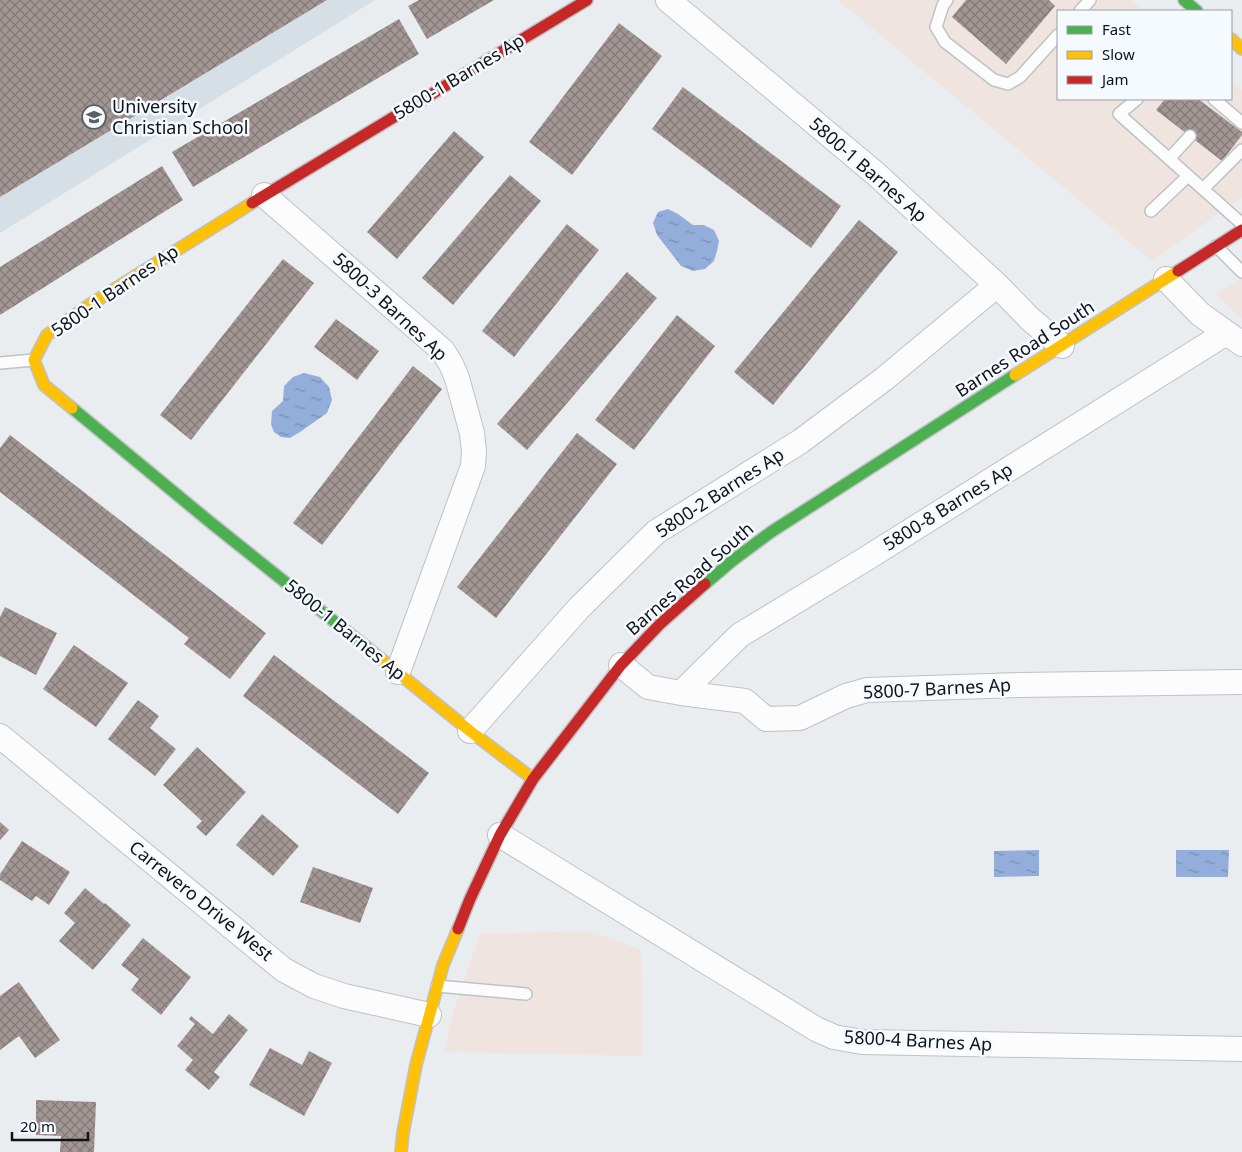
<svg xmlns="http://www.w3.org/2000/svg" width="1242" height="1152" font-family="'Noto Sans',sans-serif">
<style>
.commercial{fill:#efe4e0}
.built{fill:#d7dfe6}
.water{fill:url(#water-ripples)}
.building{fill:url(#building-cross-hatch)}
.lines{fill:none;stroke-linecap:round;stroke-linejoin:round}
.lane-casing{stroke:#bfc2c5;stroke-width:14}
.street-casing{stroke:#bfc2c5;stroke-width:26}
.fast-casing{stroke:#bfc2c5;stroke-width:14}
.slow-casing{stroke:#bfc2c5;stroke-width:14}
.jam-casing{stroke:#bfc2c5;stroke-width:14}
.lane{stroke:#fcfcfd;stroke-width:11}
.street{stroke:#fcfcfd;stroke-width:24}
.fast{stroke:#4caf50;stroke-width:11}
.slow{stroke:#ffc107;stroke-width:11}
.jam{stroke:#c62828;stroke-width:11}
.labels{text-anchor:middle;stroke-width:5;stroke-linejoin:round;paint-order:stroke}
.street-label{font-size:18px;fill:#101315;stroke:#f4faff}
.poi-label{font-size:18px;fill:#101315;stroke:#f4faff;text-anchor:start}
</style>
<defs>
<pattern id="water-ripples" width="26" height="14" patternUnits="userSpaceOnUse" patternTransform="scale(1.25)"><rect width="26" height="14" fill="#94aedb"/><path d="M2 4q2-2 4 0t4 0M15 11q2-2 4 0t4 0" fill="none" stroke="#778cb0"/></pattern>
<pattern id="building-cross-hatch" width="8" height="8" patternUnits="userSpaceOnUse" patternTransform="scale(1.25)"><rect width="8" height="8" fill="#a39795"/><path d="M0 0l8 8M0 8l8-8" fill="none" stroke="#837a78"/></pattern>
</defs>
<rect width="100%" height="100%" fill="#e9edf0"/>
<path class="commercial" d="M838 0H1130L1144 11H1058V99H1231V81L1242 90V197L1152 261Z
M1242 278V319L1216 294Z
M591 931 641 950 642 1056 444 1052 453 1013 480 934Z"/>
<path class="built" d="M0 0H375L0 233Z"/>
<path class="water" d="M668 209 678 214 693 225H704L714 230 719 241 717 251 714 261 705 269 693 271 681 266 657 235 653 223 658 212Z
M304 373 320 377 329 387 332 400 327 413 300 432 290 438 281 437 274 432 271 424 272 411 283 401 284 386 293 377Z
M1039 850V876L994 877V851Z
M1176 850H1229L1228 877H1176Z"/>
<path class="building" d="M0 0H327L0 197Z
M419 0H494L427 39 408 6Z
M966 0H1049L1055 6 1006 64 952 17Z
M399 19 419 54 193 187 172 152Z
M619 23 662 56 572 175 529 142Z
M683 87 841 206 811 248 652 129Z
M1165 99H1198L1242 132V135L1222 161 1156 110Z
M454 131 484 157 397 259 367 232Z
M162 166 183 200 0 315V267Z
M510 175 541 201 453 305 422 278Z
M859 220 898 252 773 405 734 372Z
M567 224 599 250 514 357 482 331Z
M283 259 314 283 191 440 160 415Z
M627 272 657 298 527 450 497 424Z
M677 315 715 346 634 450 595 420Z
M336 319 379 351 357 380 314 347Z
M413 366 442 389 322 545 293 523Z
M577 433 617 464 496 618 457 587Z
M10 435 266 633 230 679 184 644 189 638 0 492V448Z
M5 607 57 633 36 675 0 656V617Z
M74 645 128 683 96 727 43 689Z
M274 655 429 773 398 814 243 696Z
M138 700 159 716 150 728 176 749 155 776 108 739Z
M197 747 246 792 206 836 196 827 202 821 163 785Z
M262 814 299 846 273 876 236 845Z
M0 822 9 830 0 840Z
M22 841 70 872 49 905 36 896 32 901 0 880V874Z
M313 867 373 888 360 923 300 902Z
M85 888 104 904 105 903 131 925 93 970 59 941 75 923 64 913Z
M143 938 191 977 161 1015 131 990 139 979 121 965Z
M19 982 60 1040 35 1058 19 1036 0 1050V996Z
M229 1014 248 1030 214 1072 220 1077 209 1090 185 1070 193 1060 177 1046 195 1024 189 1019 191 1016 213 1034Z
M270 1048 302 1065 309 1051 332 1063 304 1116 249 1085Z
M36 1100 96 1102 94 1152H60L61 1136 36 1135Z"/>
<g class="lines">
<g class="lane-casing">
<path id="lane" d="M947 0 943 5 936 27 945 42 994 80 1008 84 1020 77 1058 35
M1080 11 1090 0
M1137 99 1119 114 1242 224
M1214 99 1242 123
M1169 159 1190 136
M1203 189 1242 150
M1151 211 1188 176
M1216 246 1242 272
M0 363 34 360
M437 986 526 994"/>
</g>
<g class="street-casing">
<path id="street" d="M668 0 876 174 997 285 1030 319 1062 346
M264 195 443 351 451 364 457 378 472 433 474 451 473 466 398 672
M1166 279 1200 314 1242 344
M621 665 648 687 681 693 745 701 766 719 800 718 846 696 867 690 1019 685 1242 682
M681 693 740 635 864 560 1226 333
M470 731 579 608 656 532 801 441 884 379 997 285
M0 736 284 970 314 986 344 996 429 1015
M500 835 816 1029 834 1037 862 1042 1242 1049"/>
</g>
<g class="fast-casing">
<path id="fast" d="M1184 0 1197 11
M72 408 210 522 370 650
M705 584 732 561 771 532 1015 375"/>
</g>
<g class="slow-casing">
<path id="slow" d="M1231 39 1242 49
M1015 375 1178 271
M72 408 44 385 34 360 47 335 91 304 252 203
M370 650 470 731 533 779
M401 1152 403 1133 416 1065 443 965 458 929"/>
</g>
<g class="jam-casing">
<path id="jam" d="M252 203 587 0
M1178 271 1242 230
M458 929 470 899 500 835 533 779 621 665 660 624 705 584"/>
</g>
<use href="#lane" class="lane"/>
<use href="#street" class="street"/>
<use href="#fast" class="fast"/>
<use href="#slow" class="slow"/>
<use href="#jam" class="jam"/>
</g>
<defs>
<g id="school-ring" transform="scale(1.25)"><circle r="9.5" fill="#f4faff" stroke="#5c5f62" stroke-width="1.5"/><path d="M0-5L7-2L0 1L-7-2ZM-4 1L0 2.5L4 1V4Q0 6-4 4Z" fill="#5c5f62"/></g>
</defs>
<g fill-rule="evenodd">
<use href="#school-ring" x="94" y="117"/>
</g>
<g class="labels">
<g class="street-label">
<text transform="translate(459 77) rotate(-31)" y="6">5800-1 Barnes Ap</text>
<text transform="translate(868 170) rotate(41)" y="6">5800-1 Barnes Ap</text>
<text transform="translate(115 291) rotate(-34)" y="6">5800-1 Barnes Ap</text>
<text transform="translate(390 307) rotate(43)" y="6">5800-3 Barnes Ap</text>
<text transform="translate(1025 349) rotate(-33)" y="6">Barnes Road South</text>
<text transform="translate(720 493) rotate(-33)" y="6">5800-2 Barnes Ap</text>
<text transform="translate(948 507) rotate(-32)" y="6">5800-8 Barnes Ap</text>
<text transform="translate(690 579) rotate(-41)" y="6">Barnes Road South</text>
<text transform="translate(345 630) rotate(39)" y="6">5800-1 Barnes Ap</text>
<text transform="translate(937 689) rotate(-3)" y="6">5800-7 Barnes Ap</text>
<text transform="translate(201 901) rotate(39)" y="6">Carrevero Drive West</text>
<text transform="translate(918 1041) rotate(3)" y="6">5800-4 Barnes Ap</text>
</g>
<g class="poi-label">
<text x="112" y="113">University<tspan x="112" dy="21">Christian School</tspan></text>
</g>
</g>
<rect x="1057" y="10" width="175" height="90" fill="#f4faff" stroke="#999ea1"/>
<rect x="1067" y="26" width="25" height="8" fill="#4caf50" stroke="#999ea1"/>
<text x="1102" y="35" font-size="15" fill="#101315">Fast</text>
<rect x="1067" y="51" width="25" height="8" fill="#ffc107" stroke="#999ea1"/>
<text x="1102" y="60" font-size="15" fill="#101315">Slow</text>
<rect x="1067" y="76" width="25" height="8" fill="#c62828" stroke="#999ea1"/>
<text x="1102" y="85" font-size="15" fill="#101315">Jam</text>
<path d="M12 1132v8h76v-8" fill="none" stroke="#101315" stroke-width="2.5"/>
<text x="20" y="1132" font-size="15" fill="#101315" stroke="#f4faff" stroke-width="4" paint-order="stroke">20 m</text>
</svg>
